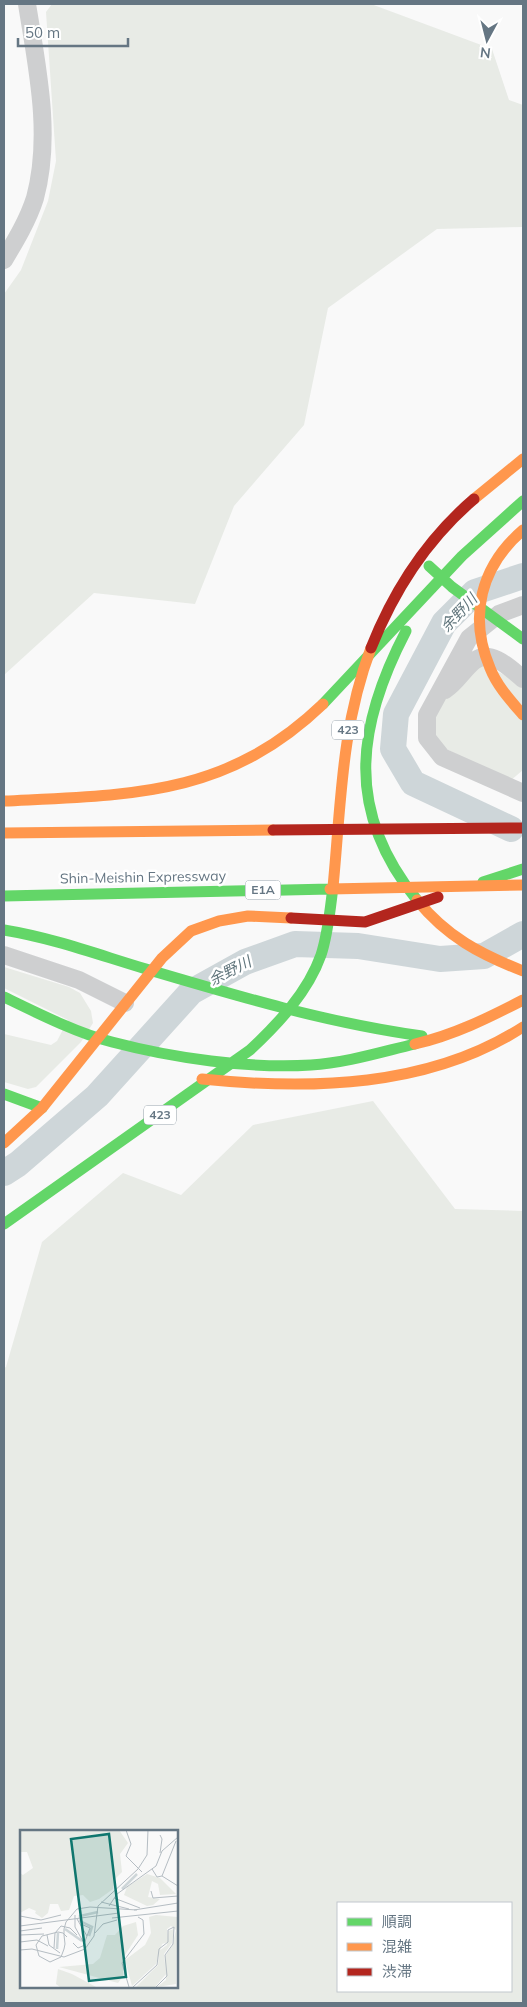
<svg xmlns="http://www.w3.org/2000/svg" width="527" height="2007" font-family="Mulish,'Noto Sans JP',sans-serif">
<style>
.green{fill:#e8ebe6;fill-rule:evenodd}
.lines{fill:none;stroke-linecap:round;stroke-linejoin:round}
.river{stroke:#ced6d9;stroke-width:26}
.street{stroke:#cecfd0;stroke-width:18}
.fast{stroke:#63d668;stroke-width:11}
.slow{stroke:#ff974d;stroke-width:11}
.jam{stroke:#b3261e;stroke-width:11}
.labels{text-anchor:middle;stroke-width:5;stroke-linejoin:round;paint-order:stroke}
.shield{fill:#fff;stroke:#939fa8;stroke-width:1}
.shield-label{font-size:12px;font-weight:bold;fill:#657683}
.street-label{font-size:14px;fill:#657683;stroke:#fff}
.water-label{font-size:15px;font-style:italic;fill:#60757c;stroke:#fff}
.inset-river{fill:none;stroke:#ced6d9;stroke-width:2.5}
.inset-road{fill:none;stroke:#b5bdc3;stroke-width:1}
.view{fill:#0f766e;fill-opacity:0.15;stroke:#0f766e;stroke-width:2.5}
.inset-edge{fill:none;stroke:#657683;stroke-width:2.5}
</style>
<rect width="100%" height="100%" fill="#f9f9f9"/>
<path class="green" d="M52 4H371L492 49 509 100 523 105V227L437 229 328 308 304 425 234 506 195 604 94 593 4 675V294L21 270 48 201 56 161 46 12Z
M475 662 523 683V770L510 781 436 744 432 714Z
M4 967 69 987 80 993 91 1011 93 1023 81 1042 36 1087 28 1089 4 1082V1034L51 1045 57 1041 68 1020 4 988Z
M373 1101 455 1209 523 1211V2003H4V1368L6 1367 42 1242 123 1173 181 1195 253 1125ZM21 1831H176V1986H21ZM338 1903H511V1991H338Z"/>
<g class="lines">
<path class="river" d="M511 829 413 783 393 749 396 714 444 623 475 592 523 576
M4 1173 18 1164 97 1096 191 992 245 962 295 944 358 946 440 959 484 956 523 934"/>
<path class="street" d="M4 260C16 240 28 220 35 198 52 135 37 67 27 4
M523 605 499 614 469 638 427 715V738L442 757 523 793
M445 690C457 682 463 670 474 661 491 648 511 669 523 679
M4 955 79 980 125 1003"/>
<path class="fast" d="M429 566 452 587 523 639
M406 631C356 727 345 811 417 900
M323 704 462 556 523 501
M483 882 523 869
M4 896 330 889
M4 930C53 938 99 955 146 969 237 996 328 1023 422 1036
M4 997C37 1013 77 1033 112 1042 173 1058 249 1069 311 1065 346 1063 381 1052 415 1044
M4 1094 42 1108
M4 1224 250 1050C278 1024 308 992 321 955 328 934 330 910 333 887"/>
<path class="slow" d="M474 499 523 459
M523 530C481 566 468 616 490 668 497 686 511 701 523 715
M4 801C130 795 226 797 323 704
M4 833 273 830
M333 887C341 805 341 727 371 648
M330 889 523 885
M417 900C447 937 480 954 523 971
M415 1044C454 1035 488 1018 523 1000
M202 1079C309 1090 429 1088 523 1027
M4 1143 42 1108 162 958 191 931 219 921 248 916 291 918"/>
<path class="jam" d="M371 648C394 590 426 540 474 499
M273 830 523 828
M291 918 365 922 438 897"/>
</g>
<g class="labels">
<g class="shield">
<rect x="332" y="720.5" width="32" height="19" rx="4"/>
<rect x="245.5" y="880.5" width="35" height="19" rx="4"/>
<rect x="144" y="1105.5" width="32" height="19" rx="4"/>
</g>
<g class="shield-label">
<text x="348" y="734">423</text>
<text x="263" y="894">E1A</text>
<text x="160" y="1119">423</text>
</g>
<g class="street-label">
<text transform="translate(143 877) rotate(-1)" y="5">Shin-Meishin Expressway</text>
</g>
<g class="water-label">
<text transform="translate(459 613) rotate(-47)" y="5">余野川</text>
<text transform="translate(230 971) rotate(-27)" y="5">余野川</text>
</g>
</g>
<g transform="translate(20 1830)">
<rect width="158" height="158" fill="#f9f9f9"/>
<path d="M0 0H99L108 13 100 24 102 42 94 50 93 59 79 69 70 72 63 65 54 66 49 80 41 81 38 74H30L28 83 22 88 15 83 16 81 9 78 0 83V43L3 45 13 38 7 22H0ZM127 44 140 48 156 64 140 65 138 54 132 51 128 67 140 69 133 75 127 76 104 65 107 57ZM136 85 157 87 156 154 137 157 146 150 145 126 152 116 156 100 151 96 147 99 148 112 142 114 136 134 112 156 105 130 125 115 131 103 129 87ZM116 92 118 105 103 128V146L98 153 39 137 73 134 80 128 87 105H95L103 96ZM154 99 152 113 144 124 146 144 135 157H116L138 135 139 121 147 115 148 101ZM38 139 52 144 76 157H40L36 154Z" fill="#e8ebe6"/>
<path class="inset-river" d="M102 59 117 44M45 99 62 111M69 106 72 97 60 91V86L78 82M37 119 38 103"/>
<path class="inset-road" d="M106 0 111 14 106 26 122 42M140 23 142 9 140 5M132 39 137 47 142 46 158 56M142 46 156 11M131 61 133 68 158 66M94 68 120 78M81 72 109 79M89 76 97 64 136 36 142 21 158 7M114 80 158 73M0 86 21 90 41 85M92 88 158 81M57 89 67 106 64 114M61 94 70 98 67 106M0 96 99 83M0 101 22 98M75 103 83 94 97 90M0 105 24 104M27 105 29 115 40 123M47 107 43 103 38 102 22 106 16 115 19 126 30 132 41 127 44 119 45 114 44 105V99L46 92 57 79 70 77 117 80M0 112 17 110 28 116M53 113 58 118 65 115 55 97V85M34 118 35 103 41 96 50 98 57 105M0 120 12 119 44 127 65 119 74 106 78 76 118 39 127 25 128 0M109 157 102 133 124 104 123 90 118 87M113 157 137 135 139 119 148 112V100L154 97 153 114 145 125 147 146 136 157"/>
<path class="view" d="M89 4 106 147 69 151 51 9Z"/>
<rect width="158" height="158" class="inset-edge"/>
</g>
<rect width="527" height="2007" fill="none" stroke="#657683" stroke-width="10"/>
<rect x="337" y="1902" width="175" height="90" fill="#ffffff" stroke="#c1c8cd"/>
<rect x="347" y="1918" width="25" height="8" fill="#63d668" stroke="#c1c8cd"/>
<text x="382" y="1927" font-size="15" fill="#657683">順調</text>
<rect x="347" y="1943" width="25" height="8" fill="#ff974d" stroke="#c1c8cd"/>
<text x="382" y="1952" font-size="15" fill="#657683">混雑</text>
<rect x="347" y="1968" width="25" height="8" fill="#b3261e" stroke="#c1c8cd"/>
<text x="382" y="1977" font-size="15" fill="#657683">渋滞</text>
<g transform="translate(487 40) rotate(187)" stroke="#ffffff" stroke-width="4" paint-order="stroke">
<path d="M0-4L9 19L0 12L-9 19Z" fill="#657683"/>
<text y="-8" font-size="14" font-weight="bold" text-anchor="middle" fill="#657683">N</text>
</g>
<path d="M18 38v8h110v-8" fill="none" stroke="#657683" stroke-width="2.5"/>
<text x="25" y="38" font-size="15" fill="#657683" stroke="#ffffff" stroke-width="4" paint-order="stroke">50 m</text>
</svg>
